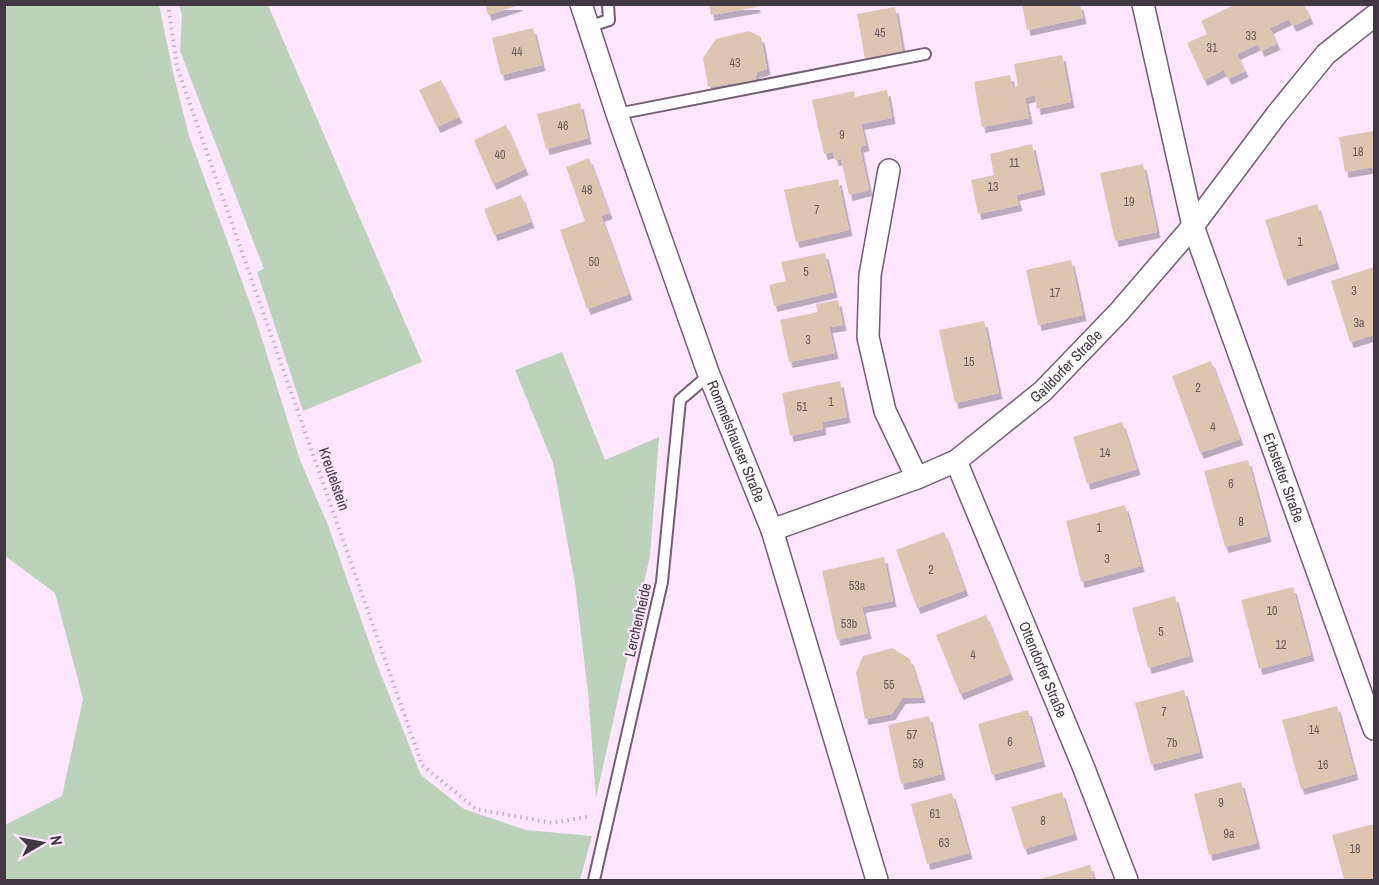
<svg xmlns="http://www.w3.org/2000/svg" width="1379" height="885" font-family="'Archivo Narrow',sans-serif">
<style>
.green{fill:#bdd2bb}
.building{fill:#dec5b1;filter:url(#shadow)}
.lines{fill:none;stroke-linecap:round;stroke-linejoin:round}
.service-casing{stroke:#735e74;stroke-width:14}
.minor-casing{stroke:#735e74;stroke-width:24}
.path{stroke:#c0adc1;stroke-width:4;stroke-dasharray:1.5 4.5;stroke-linecap:butt}
.service{stroke:#fff;stroke-width:10}
.minor{stroke:#fff;stroke-width:21}
.labels{text-anchor:middle;stroke-width:4.5;stroke-linejoin:round;paint-order:stroke}
.number-label{font-size:12px;fill:#685b5e}
.street-label{font-size:15px;fill:#413842;stroke:#fee6ff}
</style>
<defs>
<filter id="shadow"><feDropShadow dx="3.5" dy="6" stdDeviation="0" flood-color="#0004"/></filter>
</defs>
<rect width="100%" height="100%" fill="#fee6ff"/>
<path class="green" d="M5 4 159 5 173 72 189 136 256 320 300 460 328 525 376 662 421 775 464 809 526 830 592 836 580 880H5V825L62 796 83 699 55 593 5 556Z
M179 5H268L422 362 303 411 257 272 264 269 180 51 182 15Z
M562 352 605 460 659 437 650 556 596 798 588 692 575 584 553 463 515 370Z"/>
<path class="building" d="M485 4H519V5L488 15Z
M709 4H756L757 7 711 15Z
M1022 4H1080L1083 18 1027 30Z
M1236 4H1304L1310 18 1293 26 1289 19 1270 28 1277 44 1261 51 1258 44 1237 54 1245 71 1228 79 1224 70 1204 80 1187 43 1207 34 1201 21Z
M895 7 903 52 865 59 857 14Z
M533 28 542 65 501 75 492 38Z
M749 31 761 37 767 69 757 72 755 80 708 87 703 58 716 39Z
M1062 55 1071 102 1037 109 1035 95 1025 98 1029 118 982 127 974 82 1010 75 1013 88 1018 86 1014 64Z
M441 80 459 117 437 127 419 90Z
M887 90 892 118 861 124 866 145 860 147 869 190 849 195 841 159 835 160 833 152 824 154 812 100 854 91 855 97Z
M580 103 588 138 546 149 537 114Z
M506 125 525 169 493 184 474 140Z
M1374 131V167L1345 172 1339 137Z
M1032 144 1042 189 1016 195 1019 205 978 214 971 180 994 175 990 154Z
M589 158 609 213 601 216 629 294 587 309 560 230 585 221 566 167Z
M1143 164 1157 232 1115 241 1100 173Z
M838 179 849 230 796 242 784 190Z
M521 195 531 222 494 235 484 209Z
M1317 204 1336 263 1284 280 1265 220Z
M825 253 834 292 774 306 769 285 786 281 781 262Z
M1071 260 1083 315 1038 325 1026 270Z
M1374 267V335L1350 342 1331 281Z
M838 300 843 325 829 327 835 353 789 362 780 320 818 312 816 304Z
M984 321 999 393 955 403 939 330Z
M1211 361 1240 439 1200 453 1172 376Z
M840 381 847 417 822 422 823 429 790 436 782 393Z
M1122 422 1137 469 1087 484 1073 437Z
M1248 460 1268 536 1225 547 1204 471Z
M1125 505 1141 566 1081 582 1066 521Z
M944 532 965 590 917 608 896 550Z
M884 557 893 601 862 607 868 633 837 640 822 571Z
M1293 587 1311 655 1259 669 1241 600Z
M1175 596 1190 656 1148 668 1132 608Z
M986 615 1010 674 960 694 936 635Z
M892 648 910 659 922 697 902 698 892 714 865 719 856 673 863 656Z
M1184 690 1200 752 1151 765 1135 703Z
M1337 706 1355 774 1301 789 1282 720Z
M1028 710 1042 761 992 775 978 724Z
M929 716 942 774 901 784 888 725Z
M1241 782 1257 843 1209 855 1194 794Z
M1062 792 1074 834 1024 849 1011 807Z
M952 793 969 853 927 864 911 804Z
M1374 824V880H1344L1332 835Z
M1090 865 1094 880H1037Z"/>
<g class="lines">
<g class="service-casing">
<path id="service" d="M588 27 609 20 608 4
M617 114 925 54
M594 880 662 582 680 400 709 375"/>
</g>
<g class="minor-casing">
<g id="minor">
<path id="s1" d="M581 4 617 114 709 375 772 530 877 880"/>
<path id="s2" d="M1143 4 1193 226 1374 729"/>
<path d="M889 170 870 275 868 337 885 411 917 478"/>
<path id="s3" d="M956 461 1083 766 1127 880"/>
<path id="s4" d="M772 530 917 478 956 461 1043 391 1119 312 1193 226 1277 114 1326 54 1374 16"/>
</g>
</g>
<path class="path" d="M168 4 177 67 422 765 476 809 552 823 591 816"/>
<use href="#service" class="service"/>
<use href="#minor" class="minor"/>
</g>
<g class="labels">
<g class="number-label">
<text x="880" y="37">45</text>
<text x="1251" y="40">33</text>
<text x="1212" y="52">31</text>
<text x="517" y="56">44</text>
<text x="735" y="67">43</text>
<text x="563" y="130">46</text>
<text x="842" y="139">9</text>
<text x="1358" y="156">18</text>
<text x="500" y="159">40</text>
<text x="1014" y="167">11</text>
<text x="993" y="191">13</text>
<text x="587" y="194">48</text>
<text x="1129" y="206">19</text>
<text x="817" y="214">7</text>
<text x="1300" y="246">1</text>
<text x="594" y="266">50</text>
<text x="806" y="276">5</text>
<text x="1354" y="295">3</text>
<text x="1055" y="297">17</text>
<text x="1359" y="327">3a</text>
<text x="808" y="344">3</text>
<text x="969" y="366">15</text>
<text x="1198" y="392">2</text>
<text x="831" y="406">1</text>
<text x="802" y="411">51</text>
<text x="1213" y="431">4</text>
<text x="1105" y="457">14</text>
<text x="1231" y="488">6</text>
<text x="1241" y="526">8</text>
<text x="1099" y="532">1</text>
<text x="1107" y="563">3</text>
<text x="931" y="574">2</text>
<text x="857" y="590">53a</text>
<text x="1272" y="615">10</text>
<text x="849" y="628">53b</text>
<text x="1161" y="636">5</text>
<text x="1281" y="649">12</text>
<text x="973" y="659">4</text>
<text x="889" y="689">55</text>
<text x="1164" y="716">7</text>
<text x="1314" y="734">14</text>
<text x="912" y="739">57</text>
<text x="1010" y="746">6</text>
<text x="1172" y="747">7b</text>
<text x="918" y="768">59</text>
<text x="1323" y="769">16</text>
<text x="1221" y="807">9</text>
<text x="935" y="818">61</text>
<text x="1043" y="825">8</text>
<text x="1229" y="838">9a</text>
<text x="944" y="847">63</text>
<text x="1355" y="853">18</text>
</g>
<g class="street-label">
<text dy="5" stroke="none"><textPath href="#s4" startOffset="342">Gaildorfer Straße</textPath></text>
<text dy="5" stroke="none"><textPath href="#s1" startOffset="464">Rommelshauser Straße</textPath></text>
<text dy="5" stroke="none"><textPath href="#s2" startOffset="495">Erbstetter Straße</textPath></text>
<text transform="translate(334 479) rotate(71)" y="5">Kreutelstein</text>
<text transform="translate(638 620) rotate(-77)" y="5">Lerchenheide</text>
<text dy="5" stroke="none"><textPath href="#s3" startOffset="226">Ottendorfer Straße</textPath></text>
</g>
</g>
<rect width="1379" height="885" fill="none" stroke="#413842" stroke-width="12"/>
<g transform="translate(42 843) rotate(80)" stroke="#fee6ff" stroke-width="4.5" paint-order="stroke">
<path d="M0-4.5L10 22L0 15L-10 22Z" fill="#413842"/>
<text y="-9" font-size="16" font-weight="bold" text-anchor="middle" fill="#413842">N</text>
</g>
</svg>
